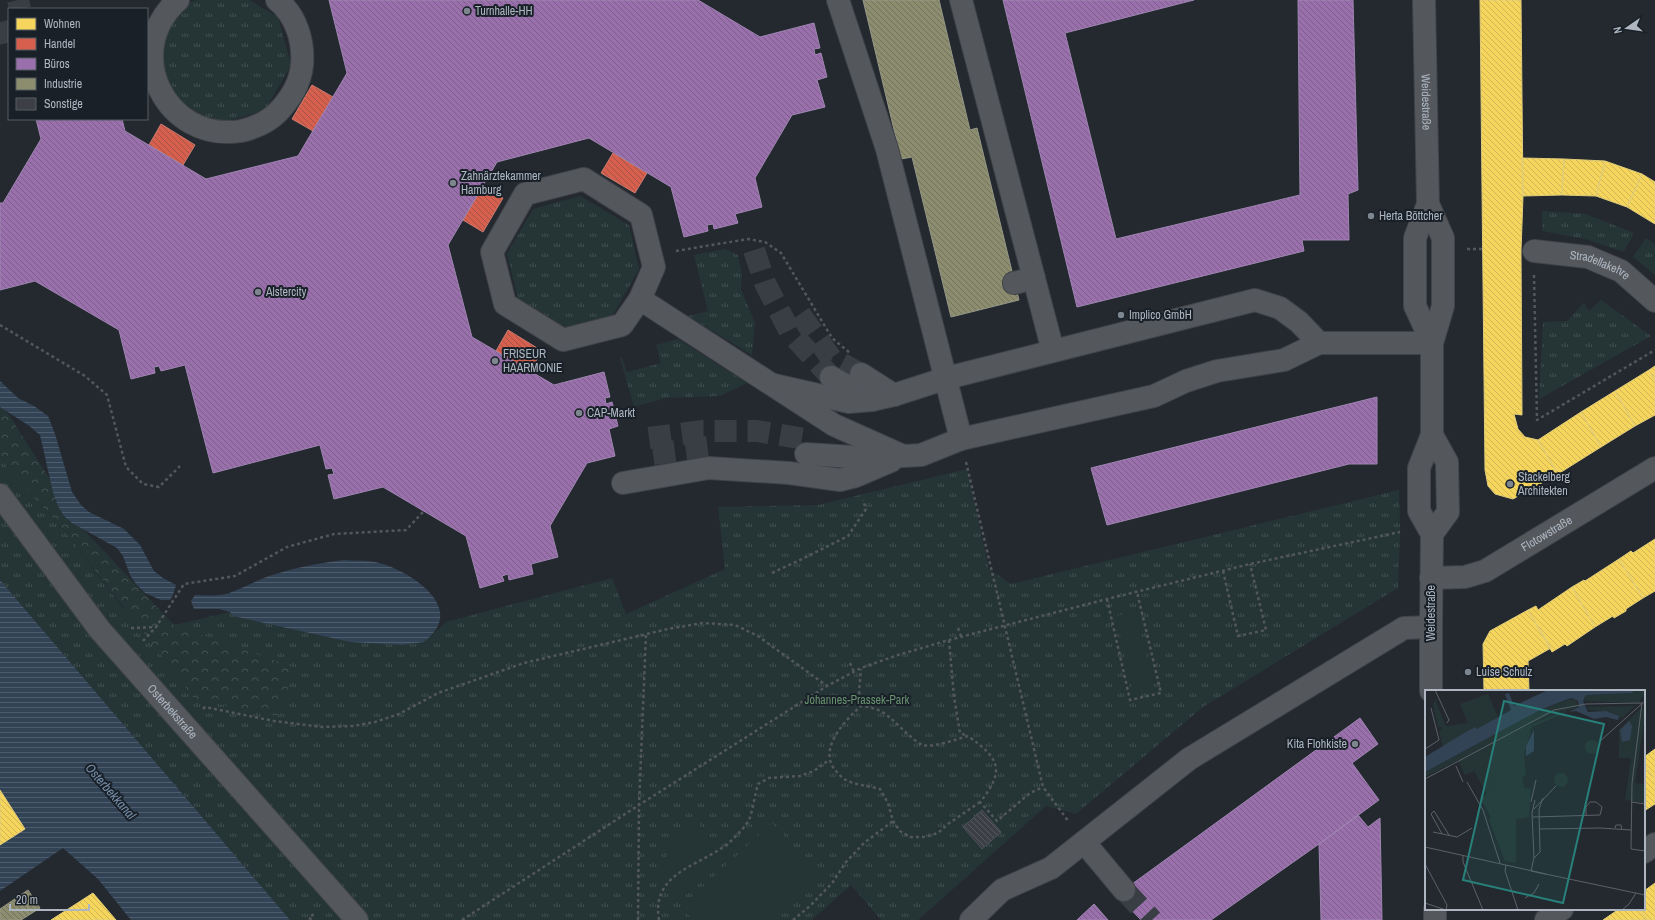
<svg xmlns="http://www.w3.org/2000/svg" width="1655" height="920" font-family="'Archivo Narrow',sans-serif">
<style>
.grass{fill:url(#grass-tufts)}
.forest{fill:url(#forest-crowns)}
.pitch{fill:#253535}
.water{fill:url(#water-rules)}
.homes{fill:url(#homes-back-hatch);stroke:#e0cc7a}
.shops{fill:url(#shops-back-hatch);stroke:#ca7a70}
.offices{fill:url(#offices-back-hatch);stroke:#9f85b2}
.industry{fill:url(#industry-back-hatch);stroke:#969987}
.building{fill:url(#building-back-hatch);stroke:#4c5057}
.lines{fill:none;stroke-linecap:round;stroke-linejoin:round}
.minor-tunnel{stroke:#393e45;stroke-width:22;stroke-dasharray:22 11;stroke-linecap:butt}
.minor-casing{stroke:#404348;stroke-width:24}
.path{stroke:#52575b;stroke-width:2.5;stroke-dasharray:3 3;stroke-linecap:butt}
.minor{stroke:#54585d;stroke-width:22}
.poi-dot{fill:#7d858e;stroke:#192028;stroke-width:1.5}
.labels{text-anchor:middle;stroke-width:4;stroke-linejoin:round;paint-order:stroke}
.poi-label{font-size:12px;fill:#adb6c1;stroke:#192028;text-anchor:start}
.street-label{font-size:12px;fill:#adb6c1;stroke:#192028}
.park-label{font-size:12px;fill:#66906e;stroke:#192028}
.water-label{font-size:13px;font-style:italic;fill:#768ea9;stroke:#192028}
.inset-road{fill:none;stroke:#5b6169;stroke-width:1}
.view{fill:#27807a;fill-opacity:0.15;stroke:#27807a;stroke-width:2}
.inset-edge{fill:none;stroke:#adb6c1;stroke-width:2}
</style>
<defs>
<pattern id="grass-tufts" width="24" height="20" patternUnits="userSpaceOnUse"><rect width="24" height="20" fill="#253535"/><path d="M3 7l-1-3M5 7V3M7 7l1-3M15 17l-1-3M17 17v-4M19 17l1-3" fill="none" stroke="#425050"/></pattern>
<pattern id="forest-crowns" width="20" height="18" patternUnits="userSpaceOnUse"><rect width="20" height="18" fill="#253535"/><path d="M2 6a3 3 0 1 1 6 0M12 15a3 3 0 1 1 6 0" fill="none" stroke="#425050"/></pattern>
<pattern id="water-rules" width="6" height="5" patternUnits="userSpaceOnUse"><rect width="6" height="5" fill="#334356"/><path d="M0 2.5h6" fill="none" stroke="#4e5c6c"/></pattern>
<pattern id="homes-back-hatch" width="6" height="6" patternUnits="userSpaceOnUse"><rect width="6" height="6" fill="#f6d55c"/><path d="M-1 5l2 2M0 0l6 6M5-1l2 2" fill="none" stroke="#cfb555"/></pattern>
<pattern id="shops-back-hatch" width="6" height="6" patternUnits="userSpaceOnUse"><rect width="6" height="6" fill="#d6604d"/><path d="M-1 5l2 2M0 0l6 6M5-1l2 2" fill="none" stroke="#a55447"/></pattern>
<pattern id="offices-back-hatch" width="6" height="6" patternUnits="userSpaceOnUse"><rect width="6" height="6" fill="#9970ab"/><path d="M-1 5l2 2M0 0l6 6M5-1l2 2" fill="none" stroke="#7b5f89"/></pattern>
<pattern id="industry-back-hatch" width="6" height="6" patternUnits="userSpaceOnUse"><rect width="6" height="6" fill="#8c8c6e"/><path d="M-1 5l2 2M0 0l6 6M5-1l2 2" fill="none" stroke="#72725e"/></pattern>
<pattern id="building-back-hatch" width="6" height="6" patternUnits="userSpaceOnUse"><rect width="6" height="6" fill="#3c4046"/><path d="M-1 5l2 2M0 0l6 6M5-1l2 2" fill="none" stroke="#56595f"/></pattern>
</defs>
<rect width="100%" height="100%" fill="#24292f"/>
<path class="grass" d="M197 0H249L278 17 291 65 265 110 217 124 170 96 158 49 183 4Z
M580 196 629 225 639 269 613 315 567 328 518 298 507 254 533 209Z
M1542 211 1586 214 1634 233 1624 252 1585 239 1542 231Z
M1646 238 1655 244V275L1633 257Z
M725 249 738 255 742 275 741 289 755 323 752 355 688 316 708 311 694 255Z
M1601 300 1651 336 1539 399 1543 322 1567 321 1584 303 1589 311Z
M678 339 747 383 720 396 665 398 634 407 620 358H622L627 372 661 363 656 345Z
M0 454 8 469 63 529 123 608 295 668 174 625 230 612 234 616 350 642 402 645 424 642 446 622 612 578 626 614 725 569 718 507 818 505 967 469 989 569 1011 584 1399 490 1400 532 1398 588 1203 707 1076 814 1046 806 918 920H881L851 885 812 920H290L0 580Z"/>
<path class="forest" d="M0 401 79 525 174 625 296 668 277 716 195 699 63 529 8 469 0 454Z"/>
<path class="pitch" d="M1136 611 1153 687 1133 691 1116 616Z
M698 823 726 859 680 899 660 874C668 853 675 831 698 823Z
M772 823 818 873 767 920H693L681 907Z"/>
<path class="water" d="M0 381 18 398 34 406 48 416 55 434 72 492 81 505 89 512 124 529 140 545 154 571 163 578 176 585 173 595 170 600H161L145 593 136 584 130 575 123 556 117 548 72 523 64 516 58 506 53 492 40 435 28 425 0 407Z
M344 560C354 561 366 560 375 562 398 566 449 594 439 623 437 630 430 637 424 642L402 645 350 642 233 616 230 612 219 609H194L191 601 195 595C207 595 221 597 232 592 244 587 256 581 269 576 294 568 318 563 344 560Z
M0 580 290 920H131L98 879 63 848 0 891V845L25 829 0 790Z"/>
<path class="homes" d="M1480 0H1521L1523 196 1521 251 1522 415 1514 414 1518 429 1525 437 1538 440 1558 474 1513 499 1495 494 1488 486 1485 470Z
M1522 158 1564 159 1562 195 1523 196Z
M1564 159 1605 161 1596 196 1562 195Z
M1605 161 1642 174 1627 207 1596 196Z
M1642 174 1655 182V224L1627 207Z
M1655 366V381L1649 370Z
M1649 370 1655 381V415L1635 426 1615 391Z
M1615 391 1635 426 1601 447 1581 412Z
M1581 412 1601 447 1558 474 1538 440Z
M1655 539V591L1643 598 1619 559 1631 551 1633 553Z
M1619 559 1643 598 1626 609V611L1614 618 1613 616 1595 627 1572 587 1584 580 1585 581Z
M1572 587 1595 627 1567 646 1565 644 1552 652 1528 610 1536 606 1538 610Z
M1528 610 1551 648 1528 661 1529 691H1484L1483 644 1490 631Z
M1655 749V779L1644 764V757Z
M1644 764 1655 779V804L1644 811Z
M0 790 25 829 0 845Z
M1655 883V920H1647L1639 909H1644V891Z
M93 893 116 920H51Z
M1619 909H1639L1647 920H1603Z"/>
<path class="shops" d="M312 85 333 97 313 131 292 119Z
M161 124 195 145 183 165 149 145Z
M613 153 647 173 635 193 601 173Z
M483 186 503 198 483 232 463 220Z
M508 330 542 351 530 371 496 351Z"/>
<path class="offices" d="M329 0H698L760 37 814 23 820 48 814 49 815 55 821 53 827 77 817 80 825 107 792 115 755 178 762 207 735 214 738 223 714 229 713 224 707 225 708 231 684 237 671 187 589 138 497 162 448 245 472 337 554 385 604 372 610 397 605 398 606 404 612 402 618 426 609 429 615 456 587 463 550 526 558 557 531 564 533 574 509 580 508 574 502 576 504 581 480 588 466 536 383 487 334 499 328 475 334 474 332 468 326 469 320 445 213 473 185 365 161 371 159 366 154 367 155 373 131 379 119 330 35 281 0 290V203H3L41 139 36 119H122L125 131 206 179 298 156 347 73Z
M1003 0H1194L1065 33 1116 239 1300 195 1298 0H1353L1358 190 1348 194 1349 240H1302L1304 251 1077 307Z
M1377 397V464H1349L1107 525 1091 468Z
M1360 718 1378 744 1352 763 1379 800 1319 844 1211 920H1141L1117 895Z
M1358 815 1368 827 1380 818 1382 920H1321L1319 844Z
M1094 904 1108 920H1077Z"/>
<path class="industry" d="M863 0H939L970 130 977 128 1019 300 951 317 912 157 901 159Z
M28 890 40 908 21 920H0V909Z"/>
<path class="building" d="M982 810 1001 832 982 849 963 827Z"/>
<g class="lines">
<path class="minor-tunnel" d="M18 0 20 9
M0 22 7 51
M754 250 765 283 790 332 831 377
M800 314 831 358 861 374
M649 438 703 431H757L811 440
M653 454 714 446
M1124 890 1152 920"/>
<g class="minor-casing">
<g id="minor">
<path d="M178 0C121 51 165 143 241 131 254 128 268 122 278 112 291 98 300 84 302 65 304 41 296 15 277 0"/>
<path d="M838 0 887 149 961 439"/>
<path d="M961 0 1053 351"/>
<path id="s1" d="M1424 0 1428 204 1415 238V306L1432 343"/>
<path d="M584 179 641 215 654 267 640 299 622 325 563 340 505 304 492 252 525 194Z"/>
<path d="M1428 204 1443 238V306L1432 343V435L1419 468V511L1432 534 1431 627V691"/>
<path id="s2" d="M1534 251 1588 257 1621 271 1655 301"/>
<path d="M1014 283 1034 278"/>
<path d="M640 299 834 425 901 455"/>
<path d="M861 374 894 395"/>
<path d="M831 377 872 400"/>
<path d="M774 385 849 402 872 400 894 395 947 378 1255 300 1280 308 1299 322 1319 343"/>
<path d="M806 454 869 458 921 455 961 439 1154 396 1186 381 1217 371 1284 360 1319 343H1432"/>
<path d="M623 483 709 468 789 473 840 480 856 476 891 461"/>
<path id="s3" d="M0 495 100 630 357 920"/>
<path d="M1432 534 1448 512 1447 462 1432 435"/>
<path id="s4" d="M1431 578 1465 577 1485 571 1655 468"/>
<path d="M1084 842 1124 890"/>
<path d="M1644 852 1655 844"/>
<path d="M1435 909V920"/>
<path d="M971 920 1002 890 1051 868 1189 759 1404 628 1431 627"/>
<path d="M1546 920 1562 909"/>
</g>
</g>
<path class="path" d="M1467 249H1483
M676 251 748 239 765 242 781 253 832 338 850 353
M1534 275 1537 420 1655 350
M0 325 85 376 107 395 126 467 143 484 159 487 180 466
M966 462 1043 787 1069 822
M1223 571 1238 636 1266 630 1250 564
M772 573 798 561 848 536 866 509 863 500
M1107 599 1130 700 1161 693 1137 592
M131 628 156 627
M958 628 961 636
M949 640 954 697 960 733 968 736
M143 641 156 627 184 584 235 576 287 547 334 534 406 530 424 511
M850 663 854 672
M861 706 859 691 861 669
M203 709 205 707 274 721 322 727 353 726 375 722 399 714 438 693 524 663 668 629 703 623 735 625 758 636 827 686
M980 802 948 824 938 833 925 837H910L900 831 893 821 888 803 880 789C869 786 854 785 844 779 842 778 840 775 838 773 815 752 844 721 861 706 886 708 892 721 910 736 913 739 918 743 922 745 933 748 957 739 968 736 999 758 1006 770 980 802L997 821 1030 793 1043 787
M311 920 309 917 316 913
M462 920 639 805 827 686 861 668 898 655 949 640 1107 599 1250 564 1400 532
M638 920 639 805 646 634
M659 920C650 868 708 866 735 837 740 832 746 825 749 820 753 810 755 794 758 784L769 778 800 776 814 771 829 760
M793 920 810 906 833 882 846 862 864 843 893 821"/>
<use href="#minor" class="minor"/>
</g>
<g class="poi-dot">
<circle cx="467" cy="11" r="4"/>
<circle cx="453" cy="183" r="4"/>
<circle cx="1371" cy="216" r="4"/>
<circle cx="258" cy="292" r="4"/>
<circle cx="1121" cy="315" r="4"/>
<circle cx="495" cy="361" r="4"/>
<circle cx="579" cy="413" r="4"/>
<circle cx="1510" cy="484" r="4"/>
<circle cx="1468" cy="672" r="4"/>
<circle cx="1355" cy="744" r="4"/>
</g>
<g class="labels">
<g class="poi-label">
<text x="475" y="15">Turnhalle-HH</text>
<text x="461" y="180">Zahnärztekammer<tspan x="461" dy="14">Hamburg</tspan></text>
<text x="1379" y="220">Herta Böttcher</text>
<text x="266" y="296">Alstercity</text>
<text x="1129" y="319">Implico GmbH</text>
<text x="503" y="358">FRISEUR<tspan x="503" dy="14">HAARMONIE</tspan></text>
<text x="587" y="417">CAP-Markt</text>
<text x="1518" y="481">Stackelberg<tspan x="1518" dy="14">Architekten</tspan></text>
<text x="1476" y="676">Luise Schulz</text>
<text x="1347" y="748" text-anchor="end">Kita Flohkiste</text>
</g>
<g class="street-label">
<text dy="4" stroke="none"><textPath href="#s1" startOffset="102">Weidestraße</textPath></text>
<text dy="4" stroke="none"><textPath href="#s2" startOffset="68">Stradellakehre</textPath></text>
<text dy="4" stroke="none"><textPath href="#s4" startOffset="127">Flotowstraße</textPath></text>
<text transform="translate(1431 613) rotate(-90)" y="4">Weidestraße</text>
<text dy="4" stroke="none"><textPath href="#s3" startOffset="277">Osterbekstraße</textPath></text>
</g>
<g class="park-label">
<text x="857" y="704">Johannes-Prassek-Park</text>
</g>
<g class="water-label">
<text transform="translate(111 791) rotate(49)" y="5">Osterbekkanal</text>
</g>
</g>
<g transform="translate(1425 690)">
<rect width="220" height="220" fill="#24292f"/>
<path d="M209 0H220V6L216 8 214 13 159 11 161 5 207 3ZM63 4 73 27 52 40 50 37 39 43 18 58 14 41 18 37H13L8 14 10 10 12 9 11 12 21 36 43 33 35 14ZM146 9 151 11 153 18 128 23 100 37V48L107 38 99 64 101 86 97 87 99 98 106 99 104 127 91 129V173L80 171 64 130 66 127 55 108 62 104 49 81 40 85 42 90 33 70 0 87V82L117 19ZM210 16 197 28 185 22 165 20 161 17ZM215 19H220V26L210 93 220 94V113L200 110 206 68H194V40ZM160 57a7 7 0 1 1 14 0a7 7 0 1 1-14 0ZM129 90a7 7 0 1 1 14 0a7 7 0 1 1-14 0Z" fill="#253535"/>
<path d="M141 20 142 22 107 37 99 50 95 46 98 38ZM35 43 37 46 22 56 20 51Z" fill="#253535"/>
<path d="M68 84 73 89 67 92 71 97 64 101 57 89 64 85 67 91 65 85Z" fill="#253535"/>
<path d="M123 0H209L207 3 161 5 158 11 163 22 181 21 194 26 193 30 181 27 169 29 151 21 144 22 154 17 153 11 146 8 117 19 0 82V67L39 43 50 37 52 39 86 20 80 4 84 3 89 16ZM204 31 207 36 205 50 197 52 195 40ZM109 40V61L101 66V56Z" fill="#334356"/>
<path class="inset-road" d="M10 0 24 30 22 33M217 13 207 93 206 159 220 161M174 52 220 11M0 59 14 50 6 18M31 76 38 92M0 89 129 20 161 14 217 13M42 92 58 120 75 173M106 112 111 90M206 112 220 114M109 119 131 96M108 127 175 125 177 117 171 112H165L161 117V125M190 138 191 135H196L197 140M115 139 175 138 206 140M8 142 32 147 47 138M17 144 6 124 9 121 24 145M0 157 121 184M38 165V172L58 220M109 168 115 162 114 119 118 108M0 174 22 215 21 220 0 213M81 175 80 181 93 220M106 181 220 205M106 181 109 168 107 123 110 110M100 208 109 203 114 194M197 220 204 214 211 203"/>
<path class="view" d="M79 11 179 34 138 213 38 190Z"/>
<rect width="220" height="220" class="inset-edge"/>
</g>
<rect x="8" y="8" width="140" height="112" fill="#192028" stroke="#545c65"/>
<rect x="16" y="18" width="20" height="12" fill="#f6d55c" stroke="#545c65"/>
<text x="44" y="28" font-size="12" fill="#adb6c1">Wohnen</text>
<rect x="16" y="38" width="20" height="12" fill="#d6604d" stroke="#545c65"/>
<text x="44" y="48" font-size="12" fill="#adb6c1">Handel</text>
<rect x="16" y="58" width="20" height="12" fill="#9970ab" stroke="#545c65"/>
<text x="44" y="68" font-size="12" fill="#adb6c1">Büros</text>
<rect x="16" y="78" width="20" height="12" fill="#8c8c6e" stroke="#545c65"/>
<text x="44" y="88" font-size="12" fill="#adb6c1">Industrie</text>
<rect x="16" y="98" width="20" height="12" fill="#3c4046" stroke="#545c65"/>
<text x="44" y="108" font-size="12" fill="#adb6c1">Sonstige</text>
<g transform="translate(1627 28) rotate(257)" stroke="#192028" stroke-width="3" paint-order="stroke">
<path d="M0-3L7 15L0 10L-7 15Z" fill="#adb6c1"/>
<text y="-6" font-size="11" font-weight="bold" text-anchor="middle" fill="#adb6c1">N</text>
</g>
<path d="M10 904v6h79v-6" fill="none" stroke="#adb6c1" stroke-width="2"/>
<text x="16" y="904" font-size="12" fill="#adb6c1" stroke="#192028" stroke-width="3" paint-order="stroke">20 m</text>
</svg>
